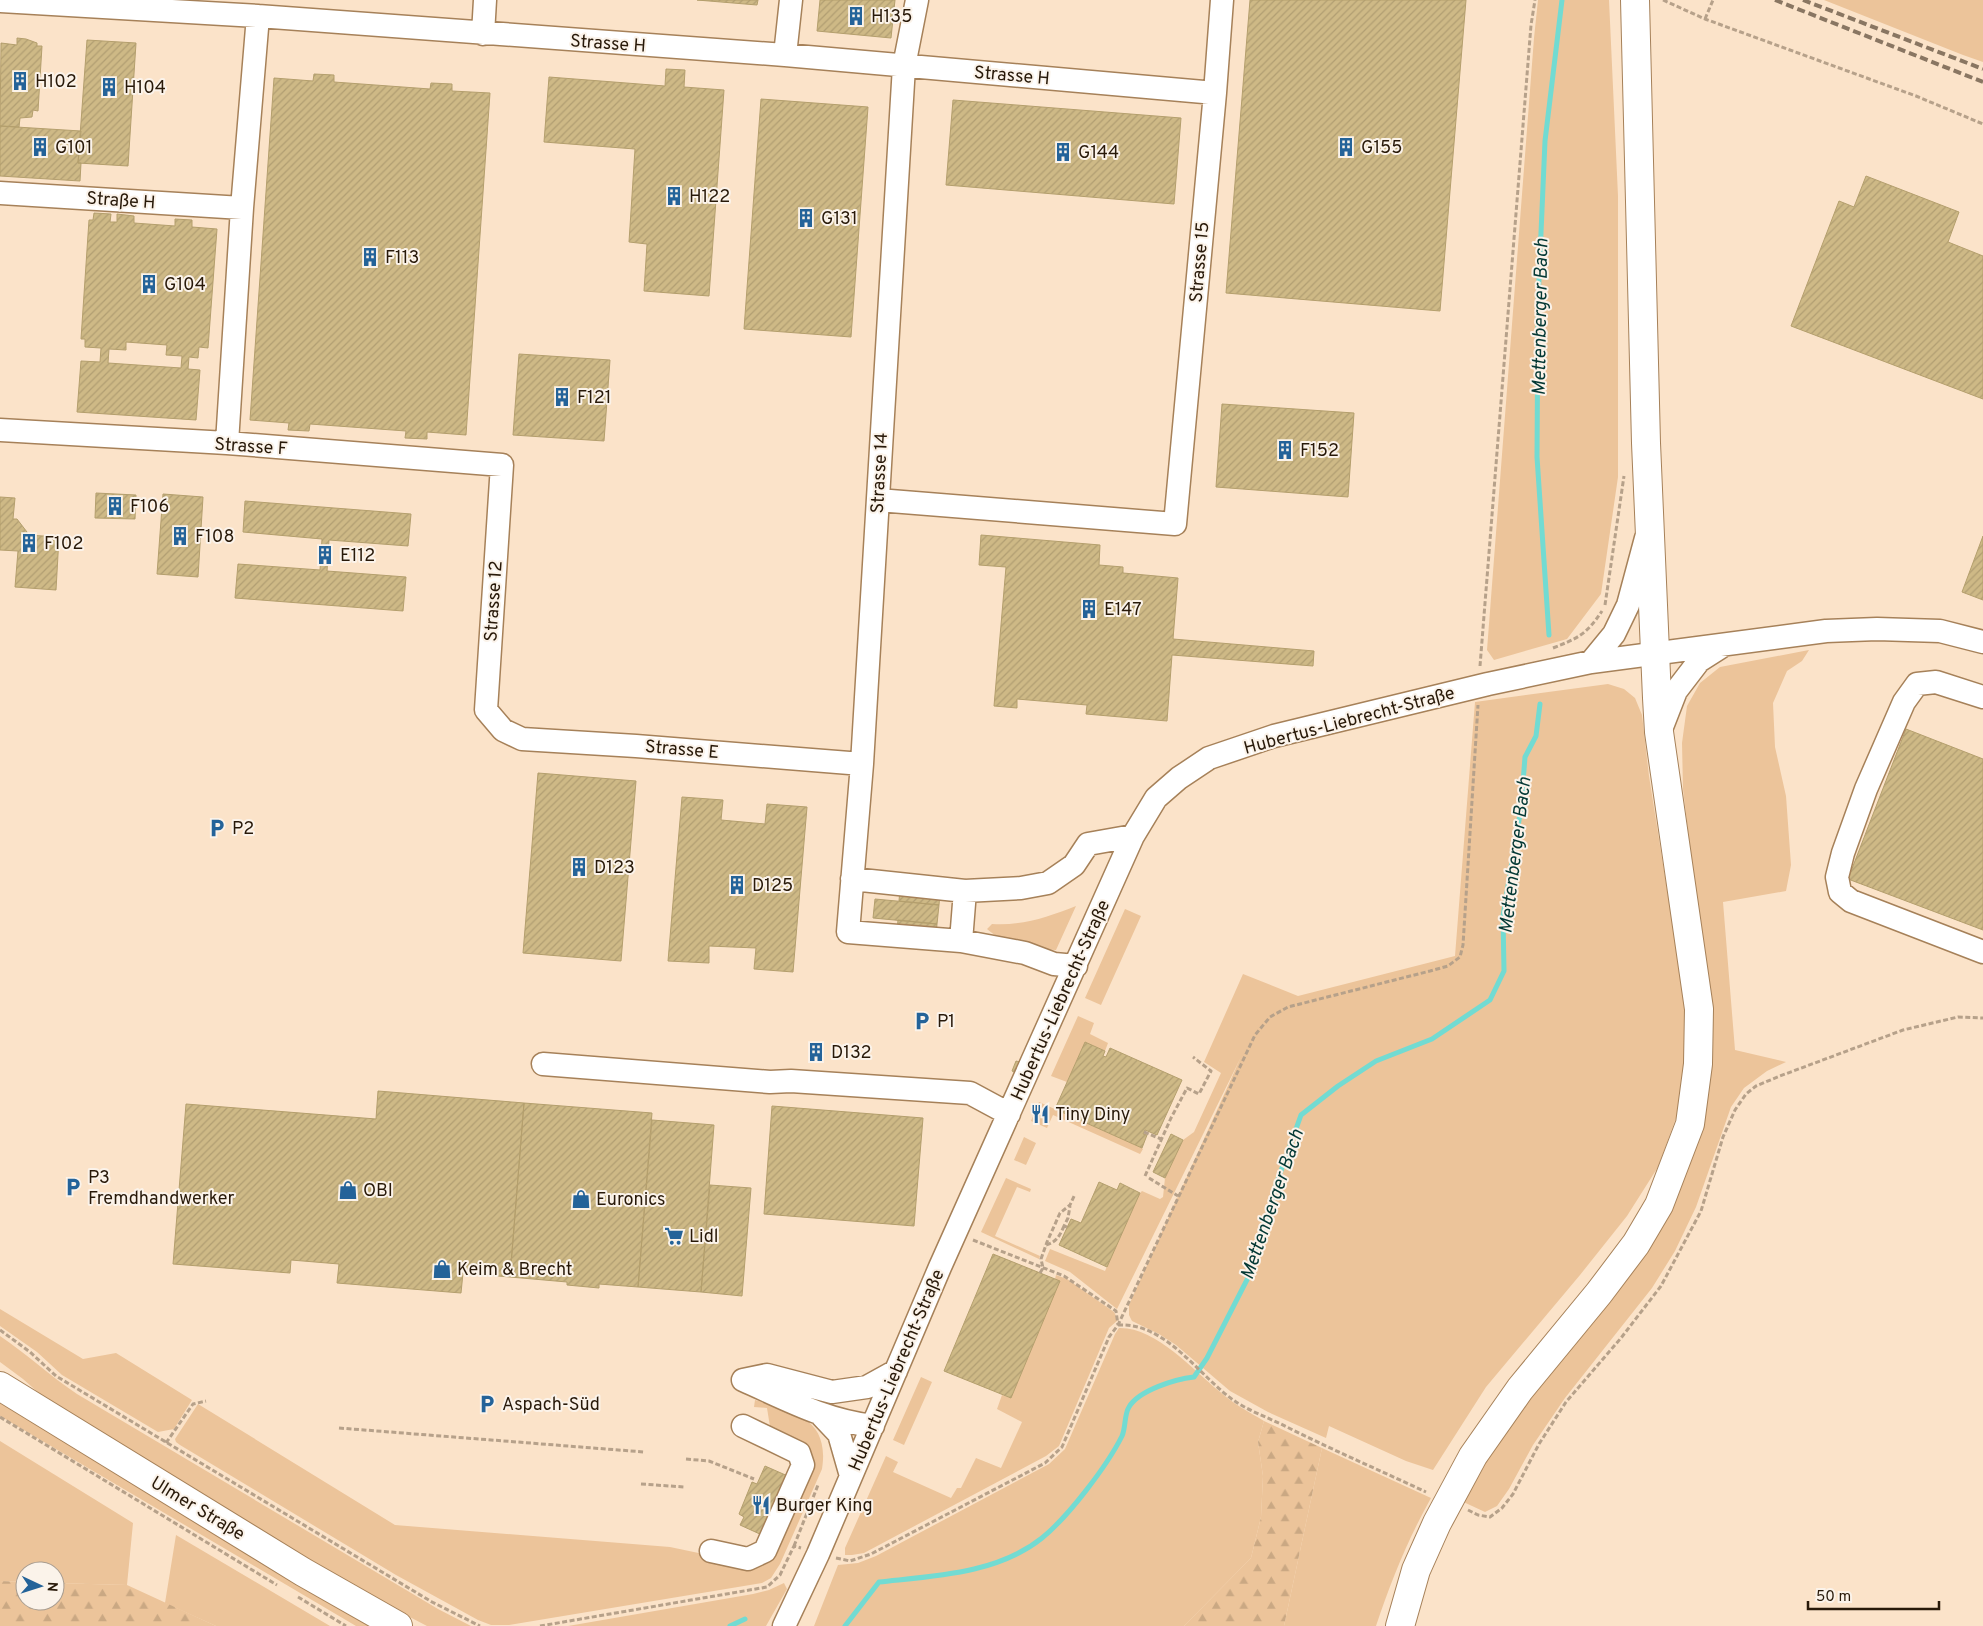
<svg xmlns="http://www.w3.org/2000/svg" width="1983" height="1626" font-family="Overpass,sans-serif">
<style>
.grass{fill:#ecc49a}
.forest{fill:url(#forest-firs)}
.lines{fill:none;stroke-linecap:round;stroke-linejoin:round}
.stream{stroke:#72dbd2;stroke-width:5}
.building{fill:url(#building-hatch);stroke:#b49f6d;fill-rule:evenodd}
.minor-casing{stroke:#a68159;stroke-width:25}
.major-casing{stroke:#a68159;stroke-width:30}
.path{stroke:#b6a18a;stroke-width:3;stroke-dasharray:5 2.5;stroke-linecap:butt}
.minor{stroke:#fff;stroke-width:22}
.major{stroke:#fff;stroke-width:28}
.rail{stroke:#897662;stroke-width:4;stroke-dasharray:8 4;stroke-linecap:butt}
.labels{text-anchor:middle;stroke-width:4;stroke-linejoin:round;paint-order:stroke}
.poi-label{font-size:18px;fill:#281909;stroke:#fbf3ea;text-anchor:start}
.street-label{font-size:18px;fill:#281909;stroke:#fbf3ea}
.water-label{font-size:19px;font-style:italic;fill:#033834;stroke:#fbf3ea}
</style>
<defs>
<pattern id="forest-firs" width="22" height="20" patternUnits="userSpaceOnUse" patternTransform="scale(1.25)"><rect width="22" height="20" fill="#ecc49a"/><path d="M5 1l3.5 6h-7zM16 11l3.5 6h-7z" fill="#caa883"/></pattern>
<pattern id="building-hatch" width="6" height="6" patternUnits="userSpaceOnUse" patternTransform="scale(1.25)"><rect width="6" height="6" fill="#ceb986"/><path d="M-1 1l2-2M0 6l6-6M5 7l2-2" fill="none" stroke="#b19e72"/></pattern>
</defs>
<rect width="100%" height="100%" fill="#fbe3c9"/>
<path class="grass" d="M1538 0H1609L1618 196V477L1601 594 1567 639 1494 660 1487 650 1534 38Z
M1824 0H1983V62L1963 55Z
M1809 650 1802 661 1787 671 1773 703 1775 747 1786 796 1791 865 1786 891 1723 902 1735 1050 1786 1062 1767 1071 1744 1088 1731 1107 1696 1207 1675 1251 1652 1288 1565 1398 1533 1445 1509 1489 1497 1506 1485 1512 1457 1499 1480 1455 1657 1228 1707 990 1683 789 1682 743 1687 706 1700 683 1720 667Z
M1608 684 1624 689 1635 698 1642 715 1649 776 1684 997 1686 1055 1680 1107 1658 1167 1627 1216 1580 1275 1486 1387 1433 1470 1406 1461 1329 1426 1326 1438 1268 1412 1230 1391 1176 1345 1159 1334 1132 1321 1129 1315V1305L1241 1057 1117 1309 1070 1272 1045 1261 1050 1249 1105 1271 1140 1193 1142 1191 1160 1199 1163 1197 1165 1178 1183 1140 1194 1132 1221 1073 1204 1062 1243 974 1298 996 1455 956 1475 702Z
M1076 906 1056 950C1035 949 1003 944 987 929L992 924C1022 926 1048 917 1076 906Z
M1125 909 1141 916 1101 1005 1085 998Z
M1078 1016 1094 1023 1090 1034 1108 1043 1105 1051 1085 1042 1067 1082 1051 1076Z
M1039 1102 1142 1148 1143 1149 1140 1154 1053 1115 1047 1128 1031 1121Z
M1024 1137 1036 1143 1026 1165 1014 1160Z
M1006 1178 1031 1189 1030 1192 1017 1187 995 1236 1040 1256 1039 1259 981 1232Z
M1056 1275 1067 1279 1114 1312 1118 1320 1109 1328 1059 1446 1046 1456 864 1553 852 1555H845V1548L886 1456 898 1462 893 1472 951 1498 957 1488H961L976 1458 1001 1468 1022 1422 997 1409 1002 1395 1011 1398 1059 1282 1055 1279Z
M0 1309 83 1359 116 1353 192 1400 174 1429 158 1432 62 1375 37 1352 0 1326Z
M1119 1328C1156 1327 1193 1370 1219 1391 1232 1403 1249 1412 1264 1421L1258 1442 1263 1476 1261 1517 1251 1558 1184 1626H814L838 1565 858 1563 876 1556 1049 1464 1065 1449 1115 1334Z
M0 1336C27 1354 50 1376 77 1394L438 1609 471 1626H427L333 1577 50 1403 23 1379 0 1362Z
M921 1377 932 1382 904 1445 893 1440Z
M755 1400C794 1411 830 1419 822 1469L780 1564 771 1578 762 1583 509 1625H491L478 1620 396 1575 180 1445 176 1442 175 1439 198 1404 395 1525 670 1547 751 1564 810 1460 771 1433 767 1408 754 1407Z
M0 1401 378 1626H356L0 1416Z
M0 1441 133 1523 127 1585 55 1583V1571H25V1582L0 1581Z
M1322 1448 1431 1498C1408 1539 1391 1581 1376 1626H1284Z
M176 1535 330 1626H216L165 1603Z
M784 1583 787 1589 766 1626H568L753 1594 769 1590Z"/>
<path class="forest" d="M1264 1421 1322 1448 1284 1626H1184L1251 1558 1261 1517 1263 1476 1258 1442Z
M0 1581 25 1582V1601H55V1583L127 1585 216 1626H0Z"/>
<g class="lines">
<path class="stream" d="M1549 635 1537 457 1538 302 1545 141 1562 0
M730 1626 745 1619
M845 1626 879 1582C934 1576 997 1574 1042 1538 1068 1517 1107 1466 1122 1436 1126 1427 1124 1415 1129 1407 1139 1390 1176 1379 1194 1377L1207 1358 1253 1268 1277 1182 1301 1115 1338 1086 1376 1061 1432 1039 1490 1000 1504 971 1503 916 1521 808 1525 757 1536 736 1540 704"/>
</g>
<path class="building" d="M697 0H758L757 5Z
M820 0H895L891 38 817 31Z
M1250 0H1466L1440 311 1226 293Z
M17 38 26 39 37 43V46H42L38 111 33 110 32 117 20 118 19 127 0 126 1 43 17 45Z
M87 40 136 43 128 166 78 163Z
M666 69 685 70 684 87 724 90 709 296 644 291 647 244 629 242 635 149 544 142 549 77 665 86Z
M314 74 334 75V82L430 89 431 83 452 84V91L490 93 466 435 427 432V439L405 438 406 431 310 424 309 431 288 430 289 423 250 420 274 78 313 81Z
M761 99 868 107 851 337 744 329Z
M953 100 1181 118 1174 204 946 185Z
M0 126 81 131 78 163H81L80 181 0 176Z
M1866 176 1959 212 1948 242 1983 256V399L1791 326 1839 201 1854 207Z
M94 213 111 214 110 222H117V214L134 216V223L175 226V219L192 220V227L217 229 208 348 199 347 198 358 189 357 188 369 200 370 196 420 77 412 81 361 100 362 101 348 85 347V339H81L89 220H93ZM126 342 167 345 166 355 182 356 181 368 108 363 109 349 126 350Z
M519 354 610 360 604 441 513 435Z
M1222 404 1354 413 1348 497 1216 487Z
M96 493 136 495 135 519 95 518Z
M163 494 203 497 198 577 157 574Z
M0 497 15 498 13 519H17L27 532V535L59 537 56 590 15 587 18 551 0 550Z
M245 501 411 514 408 546 329 540 327 571 406 577 403 611 235 598 238 564 320 570 322 539 243 532Z
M981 535 1100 545 1099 565 1123 567V573L1178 578 1173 639 1314 651 1313 666 1172 655 1167 721 1086 714 1087 705 1017 699V708L994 706 1006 567 979 565Z
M1983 536V600L1962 592Z
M1906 729 1983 759V930L1848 879Z
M538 773 636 781 621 961 523 953Z
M682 797 723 800 721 820 765 824 767 804 807 807 793 972 754 969 756 948 709 946V963L668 961Z
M901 877 941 880 939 905 899 901Z
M875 899 939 905 937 924 873 918Z
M898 920 937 924 935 947 896 943Z
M1085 1042 1105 1051 1103 1056 1106 1057 1110 1048 1182 1080 1157 1135 1145 1130 1143 1134 1147 1135 1142 1148 1055 1109Z
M813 1046H821L820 1058H812Z
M1016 1061 1020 1062 1016 1073 1012 1071Z
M378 1091 524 1103 510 1277 463 1273 461 1293 337 1283 339 1264 291 1260 290 1273 173 1264 186 1104 376 1119Z
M524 1103 652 1113 638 1287 599 1284V1288L567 1285V1282L510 1277Z
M772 1106 923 1118 914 1226 764 1214Z
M652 1120 714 1125 701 1292 638 1287Z
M1171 1134 1183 1140 1165 1178 1153 1172Z
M1099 1182 1117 1190 1120 1183 1140 1193 1107 1267 1059 1245 1071 1219 1081 1223Z
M710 1185 751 1188 742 1296 701 1292Z
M993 1254 1060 1281 1011 1398 944 1371Z
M765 1466 790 1477 762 1535 740 1525 744 1517 739 1514 752 1482 757 1484Z"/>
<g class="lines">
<g class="minor-casing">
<path id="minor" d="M917 0 904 66 862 764 848 932 961 941 1025 953 1054 964 1076 966
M0 1 258 16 785 55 1215 93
M483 34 485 0
M785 55 791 0
M0 193 242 208
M0 430 227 443 502 465 486 710 503 730 522 739 636 746 862 764
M227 443 242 208 258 16
M878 500 1175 524 1215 93 1222 0
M1591 662 1614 634 1628 605 1646 538
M1983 697 1936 682 1917 684 1904 702 1866 789 1843 853 1837 877 1840 892 1851 901 1983 952
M1660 732 1676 691 1699 661 1721 647
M852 879 965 891 1021 888 1048 883 1074 865 1088 844 1133 836
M961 941 965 891
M543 1064 770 1082 791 1081 970 1093 1009 1114
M743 1380 767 1375 832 1392 867 1387 896 1371
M743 1380C788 1400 824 1420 873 1426
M822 1416 839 1434 851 1476
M711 1551 748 1559 765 1551 803 1465 799 1453 743 1426
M784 1626 818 1554 940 1267 1133 836 1156 798 1179 778 1209 758 1274 736 1488 684 1591 662 1826 631 1877 629 1940 631 1983 642"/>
</g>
<g class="major-casing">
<path id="major" d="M0 1386 303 1572 398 1626
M1400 1626 1416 1570 1437 1523 1473 1456 1520 1389 1599 1293 1636 1244 1659 1205 1690 1124 1698 1064 1699 1009 1659 732 1657 698 1646 443 1635 0"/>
</g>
<path class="path" d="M1663 0 1705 19 1916 96 1983 124
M1705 19 1713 0
M1605 605 1624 476
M1553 648C1578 638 1586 635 1602 611
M1480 666 1531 25 1535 0
M1144 1132 1161 1139
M1145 1176 1171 1118 1187 1088 1199 1094 1211 1071 1193 1057
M1149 1178 1178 1196
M1067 1227 1064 1226 1068 1218 1070 1206
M973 1240 1064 1276 1116 1311 1118 1325
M1046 1245C1057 1242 1060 1235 1064 1226
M1040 1273 1043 1268 1041 1259 1047 1242 1060 1213 1070 1205 1075 1194
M1118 1325C1167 1322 1200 1378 1236 1402 1250 1411 1266 1417 1281 1424 1328 1448 1377 1469 1426 1492
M0 1330 30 1352 56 1376 432 1602 480 1626
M0 1417 277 1585
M339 1428 644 1452
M166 1443 193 1404 206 1401
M686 1459 709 1461 754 1479
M641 1484 684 1487
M1468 1510 1478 1515 1490 1517 1502 1508 1513 1494 1539 1444 1566 1402 1621 1338 1661 1286 1701 1211 1723 1137 1735 1110 1746 1094 1756 1086 1780 1076 1903 1030 1958 1017 1983 1018
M794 1546 818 1485
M836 1558 850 1561 871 1554 1045 1463 1062 1447 1109 1337 1118 1325 1255 1035 1270 1017 1288 1007 1430 971 1448 966 1460 957 1463 945 1478 705
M298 1597 346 1626
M540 1626 767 1587 780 1575 794 1546 801 1548"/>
<use href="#minor" class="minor"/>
<use href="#major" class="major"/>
<path class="rail" d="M1775 0 1983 82
M1803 0 1983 69"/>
</g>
<defs>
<g id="building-bare" transform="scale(1.5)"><path d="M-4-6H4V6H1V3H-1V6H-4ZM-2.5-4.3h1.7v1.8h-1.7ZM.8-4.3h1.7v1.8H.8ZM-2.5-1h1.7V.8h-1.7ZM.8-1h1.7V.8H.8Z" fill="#246399" stroke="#fbf3ea" stroke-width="2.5" paint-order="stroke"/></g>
<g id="parking-bare" transform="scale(1.5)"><path d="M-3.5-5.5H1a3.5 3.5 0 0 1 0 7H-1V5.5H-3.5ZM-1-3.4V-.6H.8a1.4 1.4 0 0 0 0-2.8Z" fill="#246399" stroke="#fbf3ea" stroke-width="2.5" paint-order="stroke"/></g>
<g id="restaurant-bare" transform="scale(1.5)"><path d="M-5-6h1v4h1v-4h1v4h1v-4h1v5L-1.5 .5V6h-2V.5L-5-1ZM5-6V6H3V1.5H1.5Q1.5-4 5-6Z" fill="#246399" stroke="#fbf3ea" stroke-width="2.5" paint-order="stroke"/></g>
<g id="shop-bare" transform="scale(1.5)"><path d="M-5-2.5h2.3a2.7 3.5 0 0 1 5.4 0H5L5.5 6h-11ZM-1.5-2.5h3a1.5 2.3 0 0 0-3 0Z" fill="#246399" stroke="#fbf3ea" stroke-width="2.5" paint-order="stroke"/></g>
<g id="supermarket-bare" transform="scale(1.5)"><path d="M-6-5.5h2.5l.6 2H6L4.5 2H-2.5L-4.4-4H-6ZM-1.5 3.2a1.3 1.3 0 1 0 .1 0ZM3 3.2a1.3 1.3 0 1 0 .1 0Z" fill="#246399" stroke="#fbf3ea" stroke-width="2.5" paint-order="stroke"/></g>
</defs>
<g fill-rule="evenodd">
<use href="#building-bare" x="856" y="16"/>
<use href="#building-bare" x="20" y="81"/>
<use href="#building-bare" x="109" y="87"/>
<use href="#building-bare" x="40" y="147"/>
<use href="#building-bare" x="1346" y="147"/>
<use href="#building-bare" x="1063" y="152"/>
<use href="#building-bare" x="674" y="196"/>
<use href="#building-bare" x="806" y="218"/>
<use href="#building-bare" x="370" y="257"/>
<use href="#building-bare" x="149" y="284"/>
<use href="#building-bare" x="562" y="397"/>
<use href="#building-bare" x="1285" y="450"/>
<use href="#building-bare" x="115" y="506"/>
<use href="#building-bare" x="180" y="536"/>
<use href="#building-bare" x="29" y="543"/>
<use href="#building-bare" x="325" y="555"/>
<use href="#building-bare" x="1089" y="609"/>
<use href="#parking-bare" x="217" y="828"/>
<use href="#building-bare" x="579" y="867"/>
<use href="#building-bare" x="737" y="885"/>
<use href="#parking-bare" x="922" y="1021"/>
<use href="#building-bare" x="816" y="1052"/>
<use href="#restaurant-bare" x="1040" y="1114"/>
<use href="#parking-bare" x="73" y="1187"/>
<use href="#shop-bare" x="348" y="1190"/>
<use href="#shop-bare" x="581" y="1199"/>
<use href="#supermarket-bare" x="674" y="1236"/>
<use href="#shop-bare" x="442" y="1269"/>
<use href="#parking-bare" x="487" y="1404"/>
<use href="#restaurant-bare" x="761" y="1505"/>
</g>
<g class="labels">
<g class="poi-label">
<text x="871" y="22">H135</text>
<text x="35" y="87">H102</text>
<text x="124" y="93">H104</text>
<text x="55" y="153">G101</text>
<text x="1361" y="153">G155</text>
<text x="1078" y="158">G144</text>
<text x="689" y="202">H122</text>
<text x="821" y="224">G131</text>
<text x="385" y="263">F113</text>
<text x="164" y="290">G104</text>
<text x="577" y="403">F121</text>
<text x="1300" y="456">F152</text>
<text x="130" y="512">F106</text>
<text x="195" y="542">F108</text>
<text x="44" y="549">F102</text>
<text x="340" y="561">E112</text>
<text x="1104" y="615">E147</text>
<text x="232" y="834">P2</text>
<text x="594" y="873">D123</text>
<text x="752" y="891">D125</text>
<text x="937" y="1027">P1</text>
<text x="831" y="1058">D132</text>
<text x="1055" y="1120">Tiny Diny</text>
<text x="88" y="1183">P3<tspan x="88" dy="21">Fremdhandwerker</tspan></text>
<text x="363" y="1196">OBI</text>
<text x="596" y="1205">Euronics</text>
<text x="689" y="1242">Lidl</text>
<text x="457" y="1275">Keim &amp; Brecht</text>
<text x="502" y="1410">Aspach-Süd</text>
<text x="776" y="1511">Burger King</text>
</g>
<g class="street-label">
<text transform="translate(608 43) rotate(4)" y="6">Strasse H</text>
<text transform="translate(1012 75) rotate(5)" y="6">Strasse H</text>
<text transform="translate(121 200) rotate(4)" y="6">Straße H</text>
<text transform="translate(1199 262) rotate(-85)" y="6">Strasse 15</text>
<text transform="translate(251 446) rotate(4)" y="6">Strasse F</text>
<text transform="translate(879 473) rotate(-87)" y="6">Strasse 14</text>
<text transform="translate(493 601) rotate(-86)" y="6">Strasse 12</text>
<text transform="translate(1349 720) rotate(-15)" y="6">Hubertus-Liebrecht-Straße</text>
<text transform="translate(682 749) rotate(5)" y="6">Strasse E</text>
<text transform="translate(1060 1000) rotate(-66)" y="6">Hubertus-Liebrecht-Straße</text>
<text transform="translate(896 1370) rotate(-67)" y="6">Hubertus-Liebrecht-Straße</text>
<text transform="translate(198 1508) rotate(31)" y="6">Ulmer Straße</text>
</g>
<g class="water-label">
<text transform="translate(1539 317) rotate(-89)" y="7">Mettenberger Bach</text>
<text transform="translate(1514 855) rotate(-83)" y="7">Mettenberger Bach</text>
<text transform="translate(1271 1204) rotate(-71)" y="7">Mettenberger Bach</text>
</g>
</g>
<g transform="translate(40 1586) rotate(94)"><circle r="24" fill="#fbf3ea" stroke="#a79c90"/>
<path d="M0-4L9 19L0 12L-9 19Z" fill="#246399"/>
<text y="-8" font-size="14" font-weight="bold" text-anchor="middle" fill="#281909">N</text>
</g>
<path d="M1808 1601v8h131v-8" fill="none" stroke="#281909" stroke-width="2.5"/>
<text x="1816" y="1601" font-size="15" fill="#281909" stroke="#fbf3ea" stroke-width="4" paint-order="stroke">50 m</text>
</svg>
